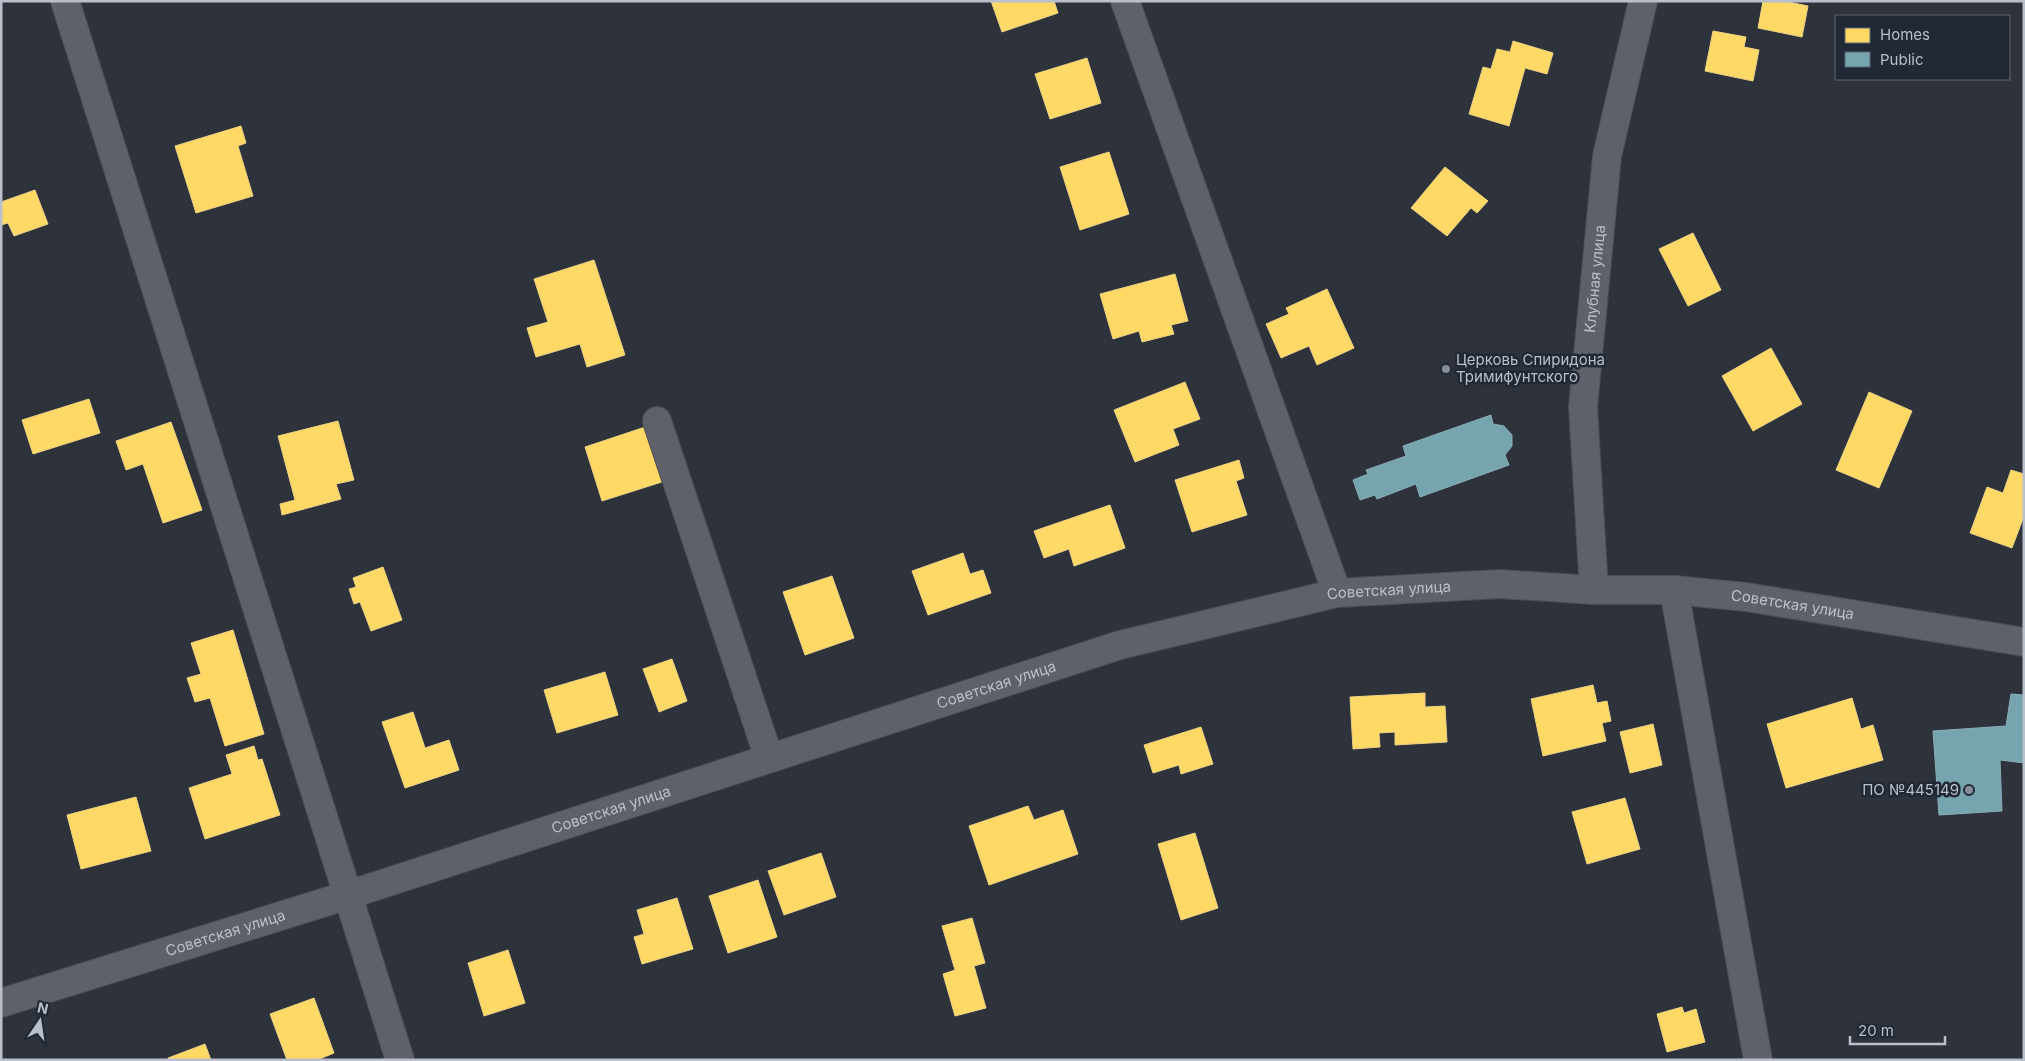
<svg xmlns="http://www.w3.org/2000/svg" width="2025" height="1061" font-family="Inter,sans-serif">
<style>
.homes{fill:#ffd966;stroke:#ead184}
.public{fill:#76a5af;stroke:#8aadb7}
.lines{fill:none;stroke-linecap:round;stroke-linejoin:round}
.minor-casing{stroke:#4a4d54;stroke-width:30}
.minor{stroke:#5e6169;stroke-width:28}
.poi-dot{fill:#888e99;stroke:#212836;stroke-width:2}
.labels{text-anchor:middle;stroke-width:5;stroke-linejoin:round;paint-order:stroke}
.street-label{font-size:15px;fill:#b9bfcb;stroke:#212836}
.poi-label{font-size:15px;fill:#b9bfcb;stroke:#212836;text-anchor:start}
</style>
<rect width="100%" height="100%" fill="#2e323b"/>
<path class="homes" d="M991 1H1054L1058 13 1002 32Z
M1763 1H1784L1808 6 1802 37 1758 28Z
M1713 31 1746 37 1744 47 1759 50 1753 81 1705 71Z
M1513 41 1553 53 1547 74 1525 68 1509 126 1469 114 1483 67 1491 69 1497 49 1510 52Z
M1087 58 1101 103 1050 119 1035 74Z
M241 126 246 143 238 146 253 196 196 213 175 146Z
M1109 152 1129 214 1080 230 1060 167Z
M1445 167 1488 201 1477 213 1471 208 1447 236 1411 208Z
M35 190 48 224 14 236 8 223 1 225V202Z
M1693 233 1721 290 1688 306 1659 249Z
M594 260 625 355 587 367 580 344 536 357 527 328 548 322 534 279Z
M1175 274 1188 321 1171 325 1174 334 1142 342 1139 331 1113 339 1100 294Z
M1327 289 1354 348 1317 365 1309 346 1281 358 1266 324 1289 314 1286 308Z
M1771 348 1802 404 1753 431 1722 376Z
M1185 382 1200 419 1173 429 1179 445 1135 462 1114 410Z
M1869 392 1912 411 1879 488 1836 470Z
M89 399 100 433 33 454 22 420Z
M338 421 354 480 336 484 341 499 282 515 280 504 295 500 278 436Z
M171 422 202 510 163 523 143 464 126 470 116 441Z
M648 426 665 481 602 501 585 447Z
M1239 460 1244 478 1236 481 1247 515 1192 532 1175 480Z
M2011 470 2024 474V516L2012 548 1970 533 1987 487 2003 493Z
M1110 505 1125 548 1074 566 1069 549 1044 558 1034 531Z
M963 553 970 574 983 570 991 593 928 615 912 571Z
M383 567 402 620 371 631 360 602 354 604 349 589 356 587 353 578Z
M832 576 854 638 805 655 783 592Z
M233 630 264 734 225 746 210 698 195 702 187 678 201 674 191 643Z
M672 659 687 701 659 712 643 669Z
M605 672 618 715 557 733 544 690Z
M1593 685 1597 703 1607 701 1611 721 1602 723 1606 741 1543 756 1531 699Z
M1425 693V707L1445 706 1447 742 1395 745V732L1379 733 1380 747 1353 749 1350 697Z
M1852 698 1861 729 1873 725 1883 760 1786 788 1767 724Z
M413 712 425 748 449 740 459 770 405 788 382 722Z
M1653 724 1662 765 1630 773 1620 732Z
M1201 727 1213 764 1181 774 1179 765 1153 773 1144 745Z
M254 746 258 760 262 759 280 815 205 839 189 788 232 774 226 755Z
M136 797 151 851 81 869 67 815Z
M1625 798 1640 849 1587 864 1572 812Z
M1028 806 1034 820 1063 810 1078 854 989 885 969 826Z
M1195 833 1218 908 1181 920 1158 844Z
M821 853 836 897 784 915 768 871Z
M758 880 777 937 728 953 709 896Z
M677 898 693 949 642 964 634 937 644 934 637 910Z
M972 918 985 963 974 966 986 1008 955 1016 943 974 955 970 942 926Z
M508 950 525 1003 484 1016 468 963Z
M314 998 334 1053 317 1060H287L270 1014Z
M1682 1007 1684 1013 1696 1009 1705 1042 1667 1052 1657 1014Z
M205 1044 211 1060H168V1058Z"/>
<path class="public" d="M1491 415 1493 424 1504 426 1512 435V446L1505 455 1509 465 1420 497 1416 484 1377 499 1375 495 1360 500 1353 480 1368 474 1366 470 1406 456 1403 446Z
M2011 694 2024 695V763L2000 760 2002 811 1939 815 1933 731 2006 726Z"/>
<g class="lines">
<g class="minor-casing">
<g id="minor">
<path d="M65 1 400 1060"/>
<path d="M1125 1 1337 593"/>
<path d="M657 421 769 758"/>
<path id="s1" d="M1594 590 1583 407 1607 156 1643 1"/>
<path d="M1674 590 1758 1060"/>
<path id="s2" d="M1 1003 348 895 1120 645 1337 593 1499 584 1594 590H1674L1746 597 2024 642"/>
</g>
</g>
<use href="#minor" class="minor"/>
</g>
<g class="poi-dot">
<circle cx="1446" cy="369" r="5"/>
<circle cx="1969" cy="790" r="5"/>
</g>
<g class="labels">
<g class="street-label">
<text dy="5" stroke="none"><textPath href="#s1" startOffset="312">Клубная улица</textPath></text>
<text dy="5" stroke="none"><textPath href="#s2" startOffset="1450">Советская улица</textPath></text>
<text dy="5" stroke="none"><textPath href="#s2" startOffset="1855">Советская улица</textPath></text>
<text dy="5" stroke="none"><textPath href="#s2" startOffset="1045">Советская улица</textPath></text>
<text dy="5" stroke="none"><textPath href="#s2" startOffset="640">Советская улица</textPath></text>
<text dy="5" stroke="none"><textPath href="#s2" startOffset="235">Советская улица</textPath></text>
</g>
<g class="poi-label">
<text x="1456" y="365">Церковь Спиридона<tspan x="1456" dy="17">Тримифунтского</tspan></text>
<text x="1959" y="795" text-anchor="end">ПО №445149</text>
</g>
</g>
<rect width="2025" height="1061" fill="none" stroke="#b9bfcb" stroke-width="5"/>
<rect x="1835" y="15" width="175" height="65" fill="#212836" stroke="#5e6472"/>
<rect x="1845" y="28" width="25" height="15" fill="#ffd966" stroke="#5e6472"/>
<text x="1880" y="40" font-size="15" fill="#b9bfcb">Homes</text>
<rect x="1845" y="52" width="25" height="15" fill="#76a5af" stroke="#5e6472"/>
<text x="1880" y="65" font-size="15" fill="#b9bfcb">Public</text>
<g transform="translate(40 1021) rotate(13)" stroke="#212836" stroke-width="4" paint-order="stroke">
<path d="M0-4L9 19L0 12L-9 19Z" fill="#b9bfcb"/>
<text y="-8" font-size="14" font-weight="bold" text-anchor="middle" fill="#b9bfcb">N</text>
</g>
<path d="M1850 1036v8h95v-8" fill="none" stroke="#b9bfcb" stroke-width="2.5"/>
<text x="1858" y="1036" font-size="15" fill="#b9bfcb" stroke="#212836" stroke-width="4" paint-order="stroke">20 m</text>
</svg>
